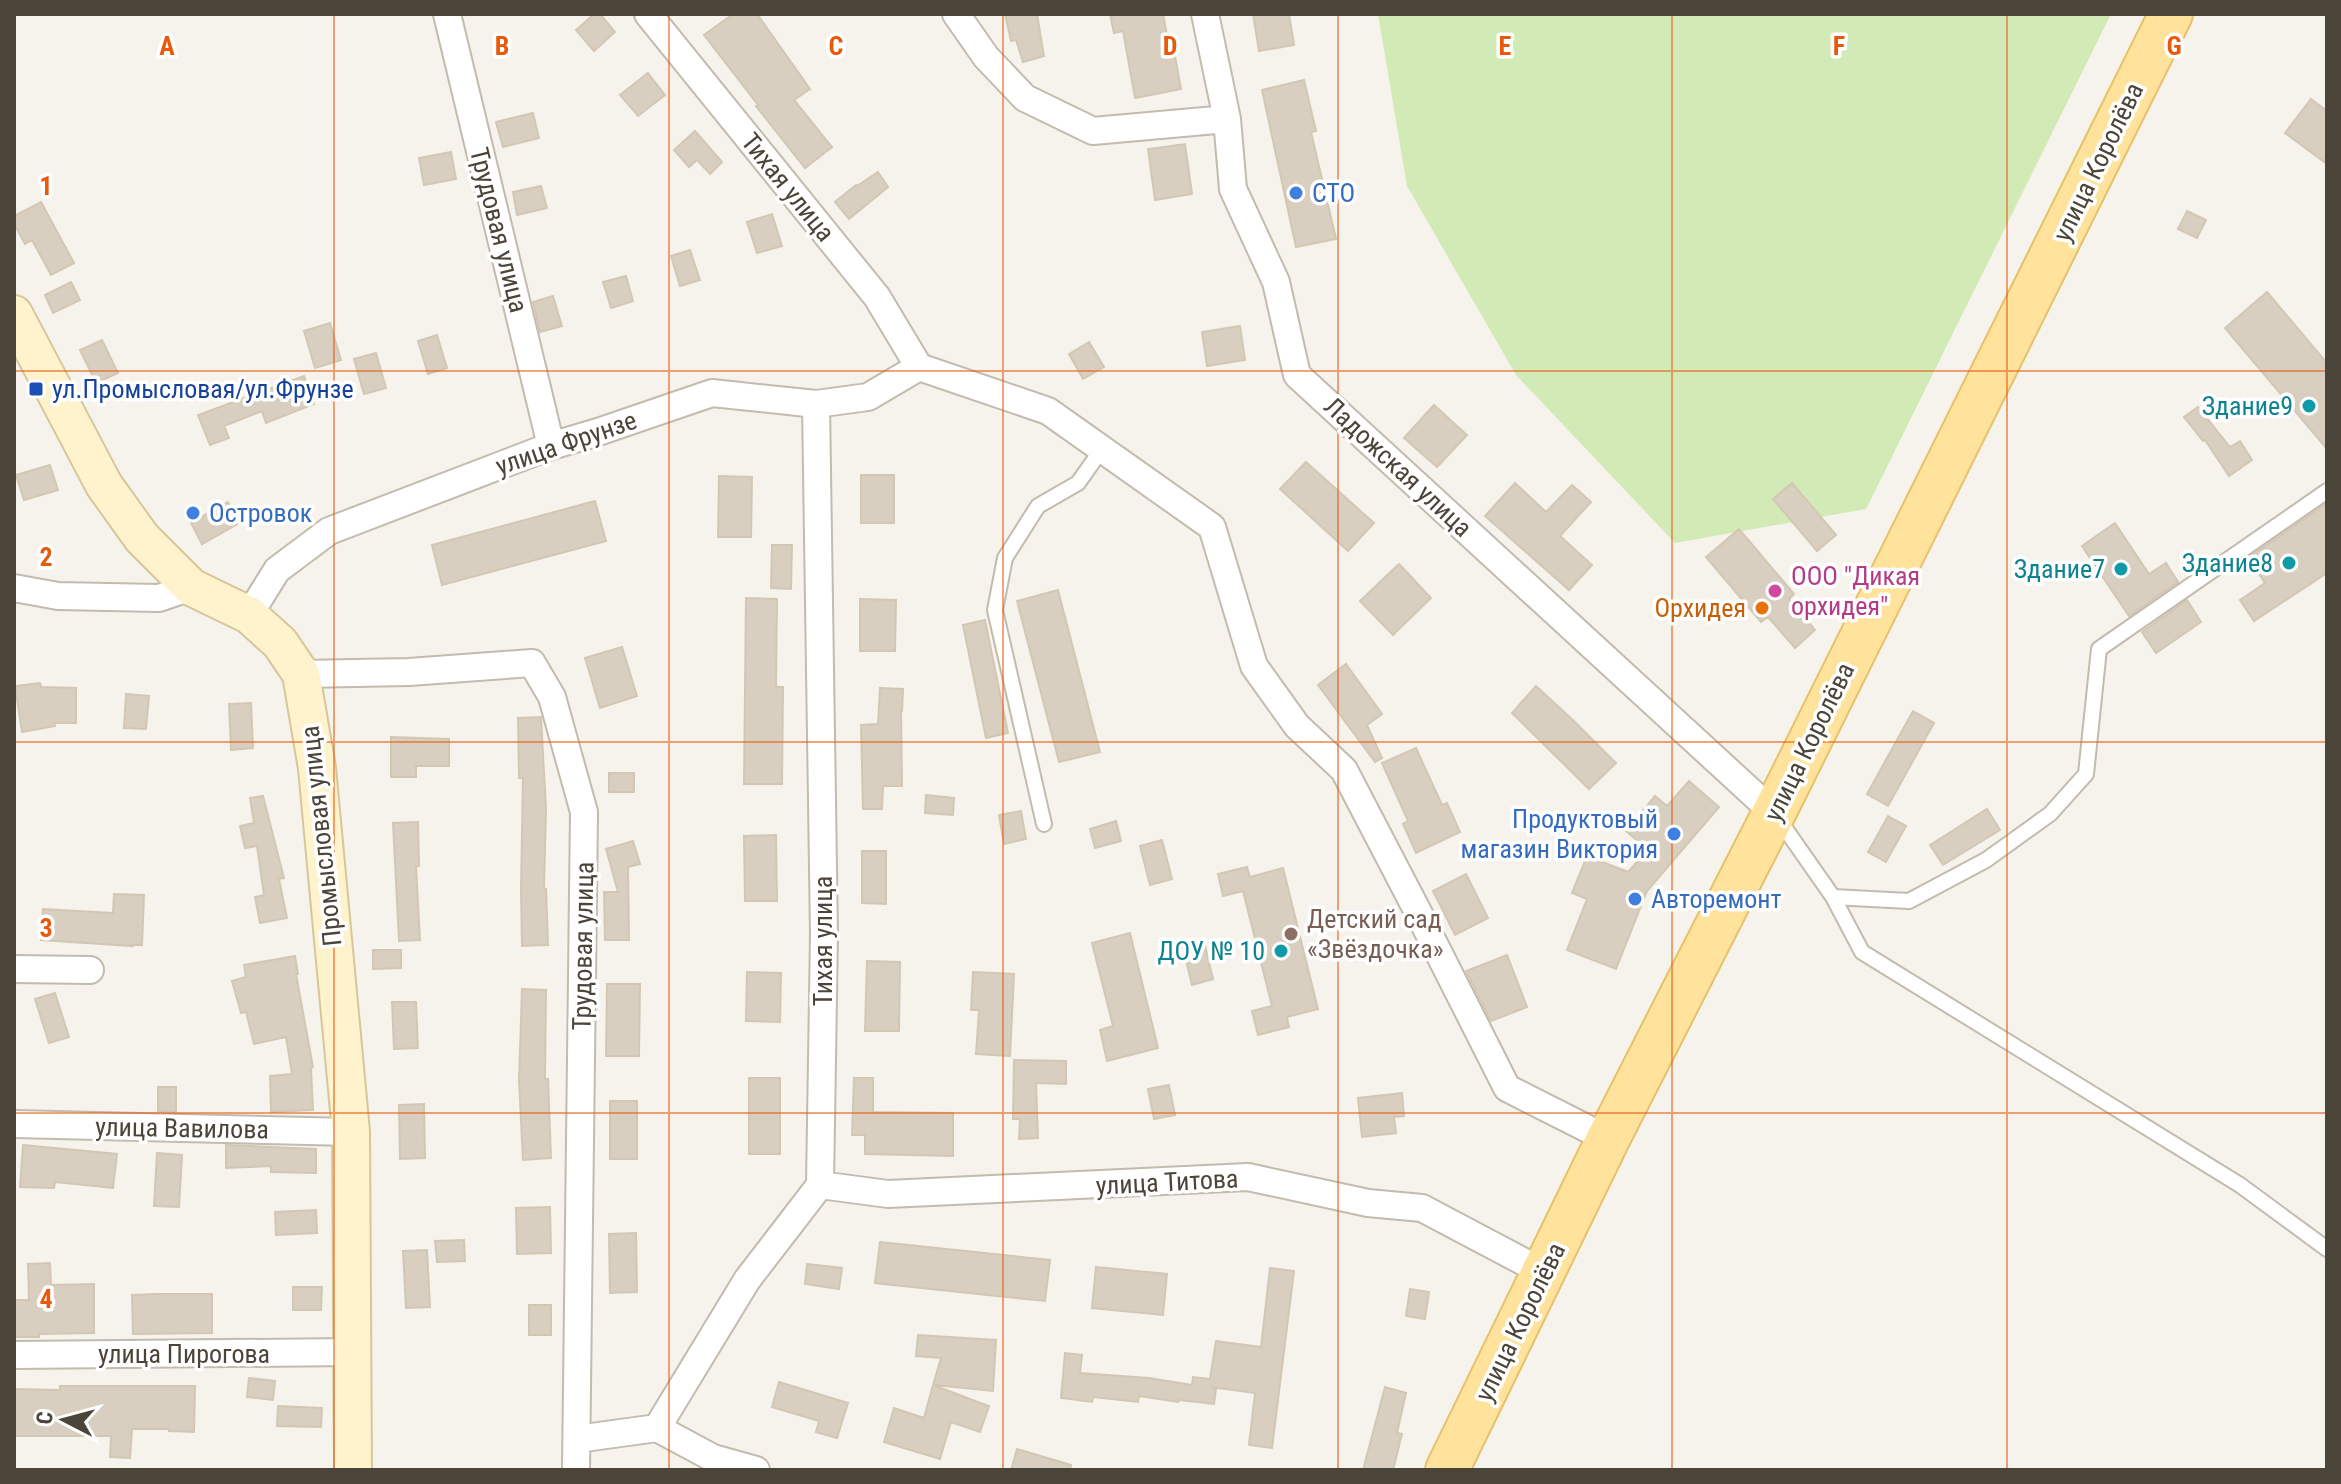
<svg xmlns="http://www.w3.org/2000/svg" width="2341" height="1484" font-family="'Roboto Condensed',sans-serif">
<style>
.green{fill:#d2eab5}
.building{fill:#d8cfc1;stroke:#d3c7b4;stroke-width:2}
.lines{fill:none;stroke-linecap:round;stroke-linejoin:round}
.lane-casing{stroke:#c2bbae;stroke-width:18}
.street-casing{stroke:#c2bbae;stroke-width:30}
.secondary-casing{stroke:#d6c79b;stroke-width:40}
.primary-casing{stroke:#e6c16a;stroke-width:46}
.lane{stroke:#fff;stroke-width:14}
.street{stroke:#fff;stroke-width:26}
.secondary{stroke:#fff3cd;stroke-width:36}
.primary{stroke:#ffe39c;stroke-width:42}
.grid{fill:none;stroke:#e8590c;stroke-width:2;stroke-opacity:0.55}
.shop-dot{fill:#3f7fe0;stroke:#fff;stroke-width:3}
.transit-dot{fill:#1a4fb4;stroke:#fff;stroke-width:3}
.culture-dot{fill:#0f9aa8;stroke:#fff;stroke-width:3}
.hotel-dot{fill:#d1479c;stroke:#fff;stroke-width:3}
.food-dot{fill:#e8710a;stroke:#fff;stroke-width:3}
.education-dot{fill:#8d6e63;stroke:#fff;stroke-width:3}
.labels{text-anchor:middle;stroke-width:7;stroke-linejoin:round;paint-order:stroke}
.street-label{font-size:26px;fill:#4b4439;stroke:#fff}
.shop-label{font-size:26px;fill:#366cbe;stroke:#fff;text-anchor:start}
.transit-label{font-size:26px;fill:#164399;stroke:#fff;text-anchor:start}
.culture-label{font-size:26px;fill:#0d838f;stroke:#fff;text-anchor:end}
.hotel-label{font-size:26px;fill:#b23c85;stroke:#fff;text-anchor:start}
.food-label{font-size:26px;fill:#c56008;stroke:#fff;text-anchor:end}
.education-label{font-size:26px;fill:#785e54;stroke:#fff;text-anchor:start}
.grid-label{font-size:26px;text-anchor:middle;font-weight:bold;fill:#e8590c;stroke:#fff;stroke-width:7;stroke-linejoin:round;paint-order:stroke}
</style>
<rect width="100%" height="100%" fill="#f6f3ec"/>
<path class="green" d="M1378 14H2111L1866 509 1675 543 1516 375 1407 186Z"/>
<path class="building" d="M594 14H600L615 32 594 51 576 30Z
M733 14H757L810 89 794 100 832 147 805 168 756 106 758 105 704 35Z
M1005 14H1037L1044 56 1023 62 1016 40 1011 41Z
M1110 14H1163L1167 35 1171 34 1181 89 1135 98 1123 31 1114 33Z
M1253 14H1289L1294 45 1259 51Z
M648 73 665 95 638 116 620 95Z
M1304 80 1316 131 1311 132 1336 239 1296 247 1262 90Z
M2311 99 2327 111V164L2285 133Z
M533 113 539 138 503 147 496 122Z
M695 131 722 162 710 174 697 160 689 167 674 150Z
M1185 144 1192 194 1155 200 1148 149Z
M451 152 456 179 424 185 419 158Z
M878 172 888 187 849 219 835 202 856 185 857 186Z
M541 186 547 208 517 215 513 192Z
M41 202 74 263 51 275 32 240 25 244 14 224V216Z
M2187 211 2206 220 2197 238 2178 229Z
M772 214 782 246 757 253 747 222Z
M690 250 700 280 680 286 671 256Z
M626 276 633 301 611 308 603 282Z
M71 282 80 300 53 313 45 295Z
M2267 292 2327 363V449L2225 328Z
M553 296 562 326 540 332 533 302Z
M330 323 341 360 315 368 304 331Z
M1240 326 1245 360 1207 366 1202 332Z
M437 335 447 368 428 374 418 341Z
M102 340 118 373 96 383 80 350Z
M1089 342 1104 367 1083 379 1069 354Z
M376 353 386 388 364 394 354 359Z
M304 376 314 404 266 423 262 411 224 426 229 438 210 445 198 415Z
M1434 405 1467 435 1437 467 1404 438Z
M2198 407 2230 447 2240 441 2252 460 2229 476 2205 440 2203 441 2184 417Z
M1306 462 1374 523 1348 551 1280 489Z
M50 465 58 490 24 500 16 475Z
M861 475H894V523H861Z
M719 476 752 477 751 537H718Z
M1515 483 1546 512 1572 485 1591 502 1560 536 1592 565 1569 590 1485 516Z
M1792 483 1836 535 1817 551 1773 499Z
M595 501 606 541 442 585 432 545Z
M228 502 239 523 202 544 191 523Z
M2327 503V573L2254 621 2240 600 2265 583 2248 558Z
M2115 523 2149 574 2166 563 2178 582 2129 616 2082 546Z
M1739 529 1794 594 1789 599 1815 630 1795 648 1768 617 1761 622 1706 557Z
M772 545H792L791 589 771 588Z
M1399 564 1431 598 1393 635 1360 601Z
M1058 590 1100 752 1059 762 1017 601Z
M746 598 777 599 776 687H783L782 784H744Z
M860 599 896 600 895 651H860Z
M2187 600 2201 622 2156 653 2142 632Z
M985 620 1008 733 986 738 963 625Z
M622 647 637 696 600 708 585 658Z
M1346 664 1382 714 1367 725 1382 758 1375 762 1318 685Z
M40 683 41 687 76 688V723H54L55 726 22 732 15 686Z
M1536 686 1575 722 1616 763 1589 789 1512 713Z
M880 688 903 689 902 711H901L902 786H883L882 809H863L861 725 878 724Z
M126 694 149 696 146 729 124 728Z
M251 703 253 748 231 750 229 704Z
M1913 711 1934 723 1888 806 1867 794Z
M541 717 546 809 544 889H546L548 945 522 946 521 890 523 778H519L518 718Z
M391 737 449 739V766H416V777H391Z
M1416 748 1442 805 1447 803 1460 832 1416 853 1403 824 1408 821 1382 763Z
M609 773H634V792H609Z
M1689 781 1719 807 1647 891 1616 969 1567 950 1587 899 1572 893 1587 856 1628 872 1648 850 1626 831 1655 796 1667 806Z
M926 795 954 798 953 815 925 813Z
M263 796 284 878 279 879 287 918 260 923 255 897 264 895 257 846 245 848 240 826 254 823 250 798Z
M1987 809 2000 830 1943 865 1930 845Z
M1021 811 1026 839 1004 844 999 815Z
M1888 816 1906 826 1886 862 1868 852Z
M1116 821 1121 841 1095 848 1090 829Z
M418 822 419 866H416L420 940 399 941 393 823Z
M776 835 777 901H745L744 836Z
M1162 840 1172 879 1150 885 1140 846Z
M633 841 640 864 628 867 629 940H605L604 892H618L606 849Z
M862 851H886V904L862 903Z
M1247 867 1250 877 1283 868 1318 1009 1287 1017 1289 1027 1258 1035 1252 1011 1272 1006 1243 891 1223 896 1218 874Z
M1466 874 1488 918 1455 935 1433 891Z
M114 894 144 895 142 945H131L132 946 41 940 43 909 113 913Z
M1130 933 1158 1048 1107 1061 1100 1030 1113 1026 1092 943Z
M1204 942 1213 979 1192 985 1183 948Z
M373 950H401V968L373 969Z
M1507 955 1527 1007 1491 1021 1466 971Z
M295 956 298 974H296L313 1067 311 1068 313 1110 271 1112 270 1076 292 1074 286 1037 254 1044 246 1012 241 1013 232 981 246 977 244 965Z
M867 961 900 962 899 1031H865Z
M747 972 781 973 780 1022 746 1021Z
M973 972 1014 974 1010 1056 976 1054 979 1010H971Z
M607 984H640L639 1056H606Z
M522 989 546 990 545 1079H548L551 1158 523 1160 519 1080Z
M55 993 69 1037 49 1043 35 999Z
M392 1002H416L418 1048 394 1049Z
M1014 1060 1066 1061V1084L1036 1083 1038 1138 1019 1139 1020 1119H1013Z
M749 1078H780V1154H749Z
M854 1078H873V1112L953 1113V1156L865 1154V1135H852Z
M1169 1085 1175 1115 1154 1119 1148 1089Z
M158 1087H176V1112L158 1111Z
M1402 1093 1404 1116 1394 1117 1396 1133 1362 1137 1358 1098Z
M610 1101H637V1159H610Z
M424 1104 425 1158 400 1159 399 1105Z
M23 1145 117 1154 113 1188 55 1182 54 1188 20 1187Z
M226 1145 316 1149V1173L271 1172V1166L226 1168Z
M157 1153 182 1155 179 1207 154 1206Z
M550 1207 551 1253 517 1254 516 1208Z
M316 1210 317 1233 276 1235 275 1212Z
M636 1233 637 1292 610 1293 609 1234Z
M464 1240 465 1261 437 1262 435 1241Z
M880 1242 1050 1260 1045 1301 875 1283Z
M427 1250 430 1307 406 1308 403 1251Z
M50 1263 51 1285 94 1284V1333L39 1334V1337H14V1300H29L28 1264Z
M807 1264 842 1268 839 1289 805 1284Z
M1096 1267 1167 1274 1163 1315 1092 1308Z
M1270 1268 1294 1271 1272 1448 1249 1445 1255 1393 1211 1387 1216 1389 1214 1404 1179 1400 1178 1402 1139 1396 1138 1402 1093 1397 1092 1402 1061 1398 1065 1353 1082 1355 1080 1373 1149 1378 1192 1385 1193 1377 1210 1379 1216 1341 1261 1347Z
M293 1287H322L321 1310H293Z
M1410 1289 1429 1292 1425 1319 1406 1316Z
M157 1294H212V1333L133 1334 132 1295Z
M529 1305H551V1335H529Z
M918 1335 996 1340 993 1391 933 1385 941 1358 916 1356Z
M249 1378 275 1381 273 1400 247 1397Z
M779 1382 848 1403 837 1438 816 1432 819 1421 772 1407Z
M933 1385 989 1406 980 1432 951 1422 940 1459 884 1442 894 1408 924 1418Z
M60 1386H195L194 1432 169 1431V1429H132L130 1458 110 1457 111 1436H14V1389L60 1390Z
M1385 1387 1406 1393 1397 1433 1402 1434 1393 1470H1363Z
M278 1406 322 1408 321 1427 277 1426Z
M1017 1449 1071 1465 1070 1470H1011Z"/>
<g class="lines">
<g class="lane-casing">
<path id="lane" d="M1777 817 1833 897 1862 952 2240 1185 2327 1249
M1044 824 995 610 1005 558 1038 506 1078 483 1102 449
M1833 897 1909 901 1986 860 2050 814 2086 774 2099 649 2327 491"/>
</g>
<g class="street-casing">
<path id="street" d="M447 14 551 446
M648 14 877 297 919 367
M956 14 986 57 1025 98 1093 131 1227 119
M1205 14 1227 119 1233 189 1276 282 1297 375 1774 813
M919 367 1048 411 1212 527 1254 666 1297 726 1344 770 1418 912 1507 1088 1608 1139
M14 588 58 596 159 598 191 587
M249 615 277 570 329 531 551 446 598 432 712 393 816 404 868 397 919 367
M301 674 409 672 532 663 552 697 584 812 576 1470
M14 969 90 970
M14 1124 351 1132
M820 1185 888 1194 1248 1177 1368 1203 1422 1208 1545 1273
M14 1355 353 1352
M657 1428 747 1280 820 1185 824 934 816 404
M577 1439 657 1428 713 1458 756 1470"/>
</g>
<g class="secondary-casing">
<path id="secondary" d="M14 314 104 485 142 538 191 587 249 615 280 643 301 674 317 768 351 1132 353 1470"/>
</g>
<g class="primary-casing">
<path id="primary" d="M1447 1470 1608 1139 1774 813 2171 14"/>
</g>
<use href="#lane" class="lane"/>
<use href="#street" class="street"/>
<use href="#secondary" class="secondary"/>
<use href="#primary" class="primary"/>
</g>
<path class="grid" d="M334 14V1470M669 14V1470M1003 14V1470M1338 14V1470M1672 14V1470M2007 14V1470M14 371H2327M14 742H2327M14 1113H2327"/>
<g class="shop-dot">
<circle cx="1296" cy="193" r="8"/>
<circle cx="193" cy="513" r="8"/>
<circle cx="1674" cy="834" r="8"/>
<circle cx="1635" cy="899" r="8"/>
</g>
<rect class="transit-dot" x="28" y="381" width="16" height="16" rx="4"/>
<g class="culture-dot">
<circle cx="2309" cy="406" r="8"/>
<circle cx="2289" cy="563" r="8"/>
<circle cx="2121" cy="569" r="8"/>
<circle cx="1281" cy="951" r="8"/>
</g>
<circle class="hotel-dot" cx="1775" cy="591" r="8"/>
<circle class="food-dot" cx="1762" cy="608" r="8"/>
<circle class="education-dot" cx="1291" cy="934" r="8"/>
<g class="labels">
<g class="street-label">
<text transform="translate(2098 162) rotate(-64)" y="9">улица Королёва</text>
<text transform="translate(788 187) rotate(51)" y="9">Тихая улица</text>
<text transform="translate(499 230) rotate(76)" y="9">Трудовая улица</text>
<text transform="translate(566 443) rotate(-19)" y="9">улица Фрунзе</text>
<text transform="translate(1398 467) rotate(43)" y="9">Ладожская улица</text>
<text transform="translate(1809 742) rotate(-64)" y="9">улица Королёва</text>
<text transform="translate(321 836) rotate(-96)" y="9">Промысловая улица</text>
<text transform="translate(823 941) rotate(-90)" y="9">Тихая улица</text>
<text transform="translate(583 946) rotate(-89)" y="9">Трудовая улица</text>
<text transform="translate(182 1128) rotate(1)" y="9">улица Вавилова</text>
<text transform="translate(1167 1182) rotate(-3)" y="9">улица Титова</text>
<text transform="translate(1520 1322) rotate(-64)" y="9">улица Королёва</text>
<text x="184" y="1363">улица Пирогова</text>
</g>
<g class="shop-label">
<text x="1312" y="202">СТО</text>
<text x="209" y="522">Островок</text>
<text x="1658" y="828" text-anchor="end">Продуктовый<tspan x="1658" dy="30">магазин Виктория</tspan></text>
<text x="1651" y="908">Авторемонт</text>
</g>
<g class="transit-label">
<text x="52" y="398">ул.Промысловая/ул.Фрунзе</text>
</g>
<g class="culture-label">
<text x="2293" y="415">Здание9</text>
<text x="2273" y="572">Здание8</text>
<text x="2105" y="578">Здание7</text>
<text x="1265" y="960">ДОУ № 10</text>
</g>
<g class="hotel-label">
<text x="1791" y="585">ООО "Дикая<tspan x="1791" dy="30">орхидея"</tspan></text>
</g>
<g class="food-label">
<text x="1746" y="617">Орхидея</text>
</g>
<g class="education-label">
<text x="1307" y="928">Детский сад<tspan x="1307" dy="30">«Звёздочка»</tspan></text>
</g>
</g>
<g class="grid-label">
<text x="167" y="55">A</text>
<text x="502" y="55">B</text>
<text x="836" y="55">C</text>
<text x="1170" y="55">D</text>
<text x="1505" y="55">E</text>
<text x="1839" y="55">F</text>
<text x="2174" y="55">G</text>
<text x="46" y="195">1</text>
<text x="46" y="566">2</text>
<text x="46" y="937">3</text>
<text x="46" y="1308">4</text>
</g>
<rect width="2341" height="1484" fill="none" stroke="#4b4439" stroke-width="32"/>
<g transform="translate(64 1420) rotate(276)" stroke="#ffffff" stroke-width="6" paint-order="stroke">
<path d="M0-6L14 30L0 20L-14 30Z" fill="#4b4439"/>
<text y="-12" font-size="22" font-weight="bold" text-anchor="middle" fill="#4b4439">С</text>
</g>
</svg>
